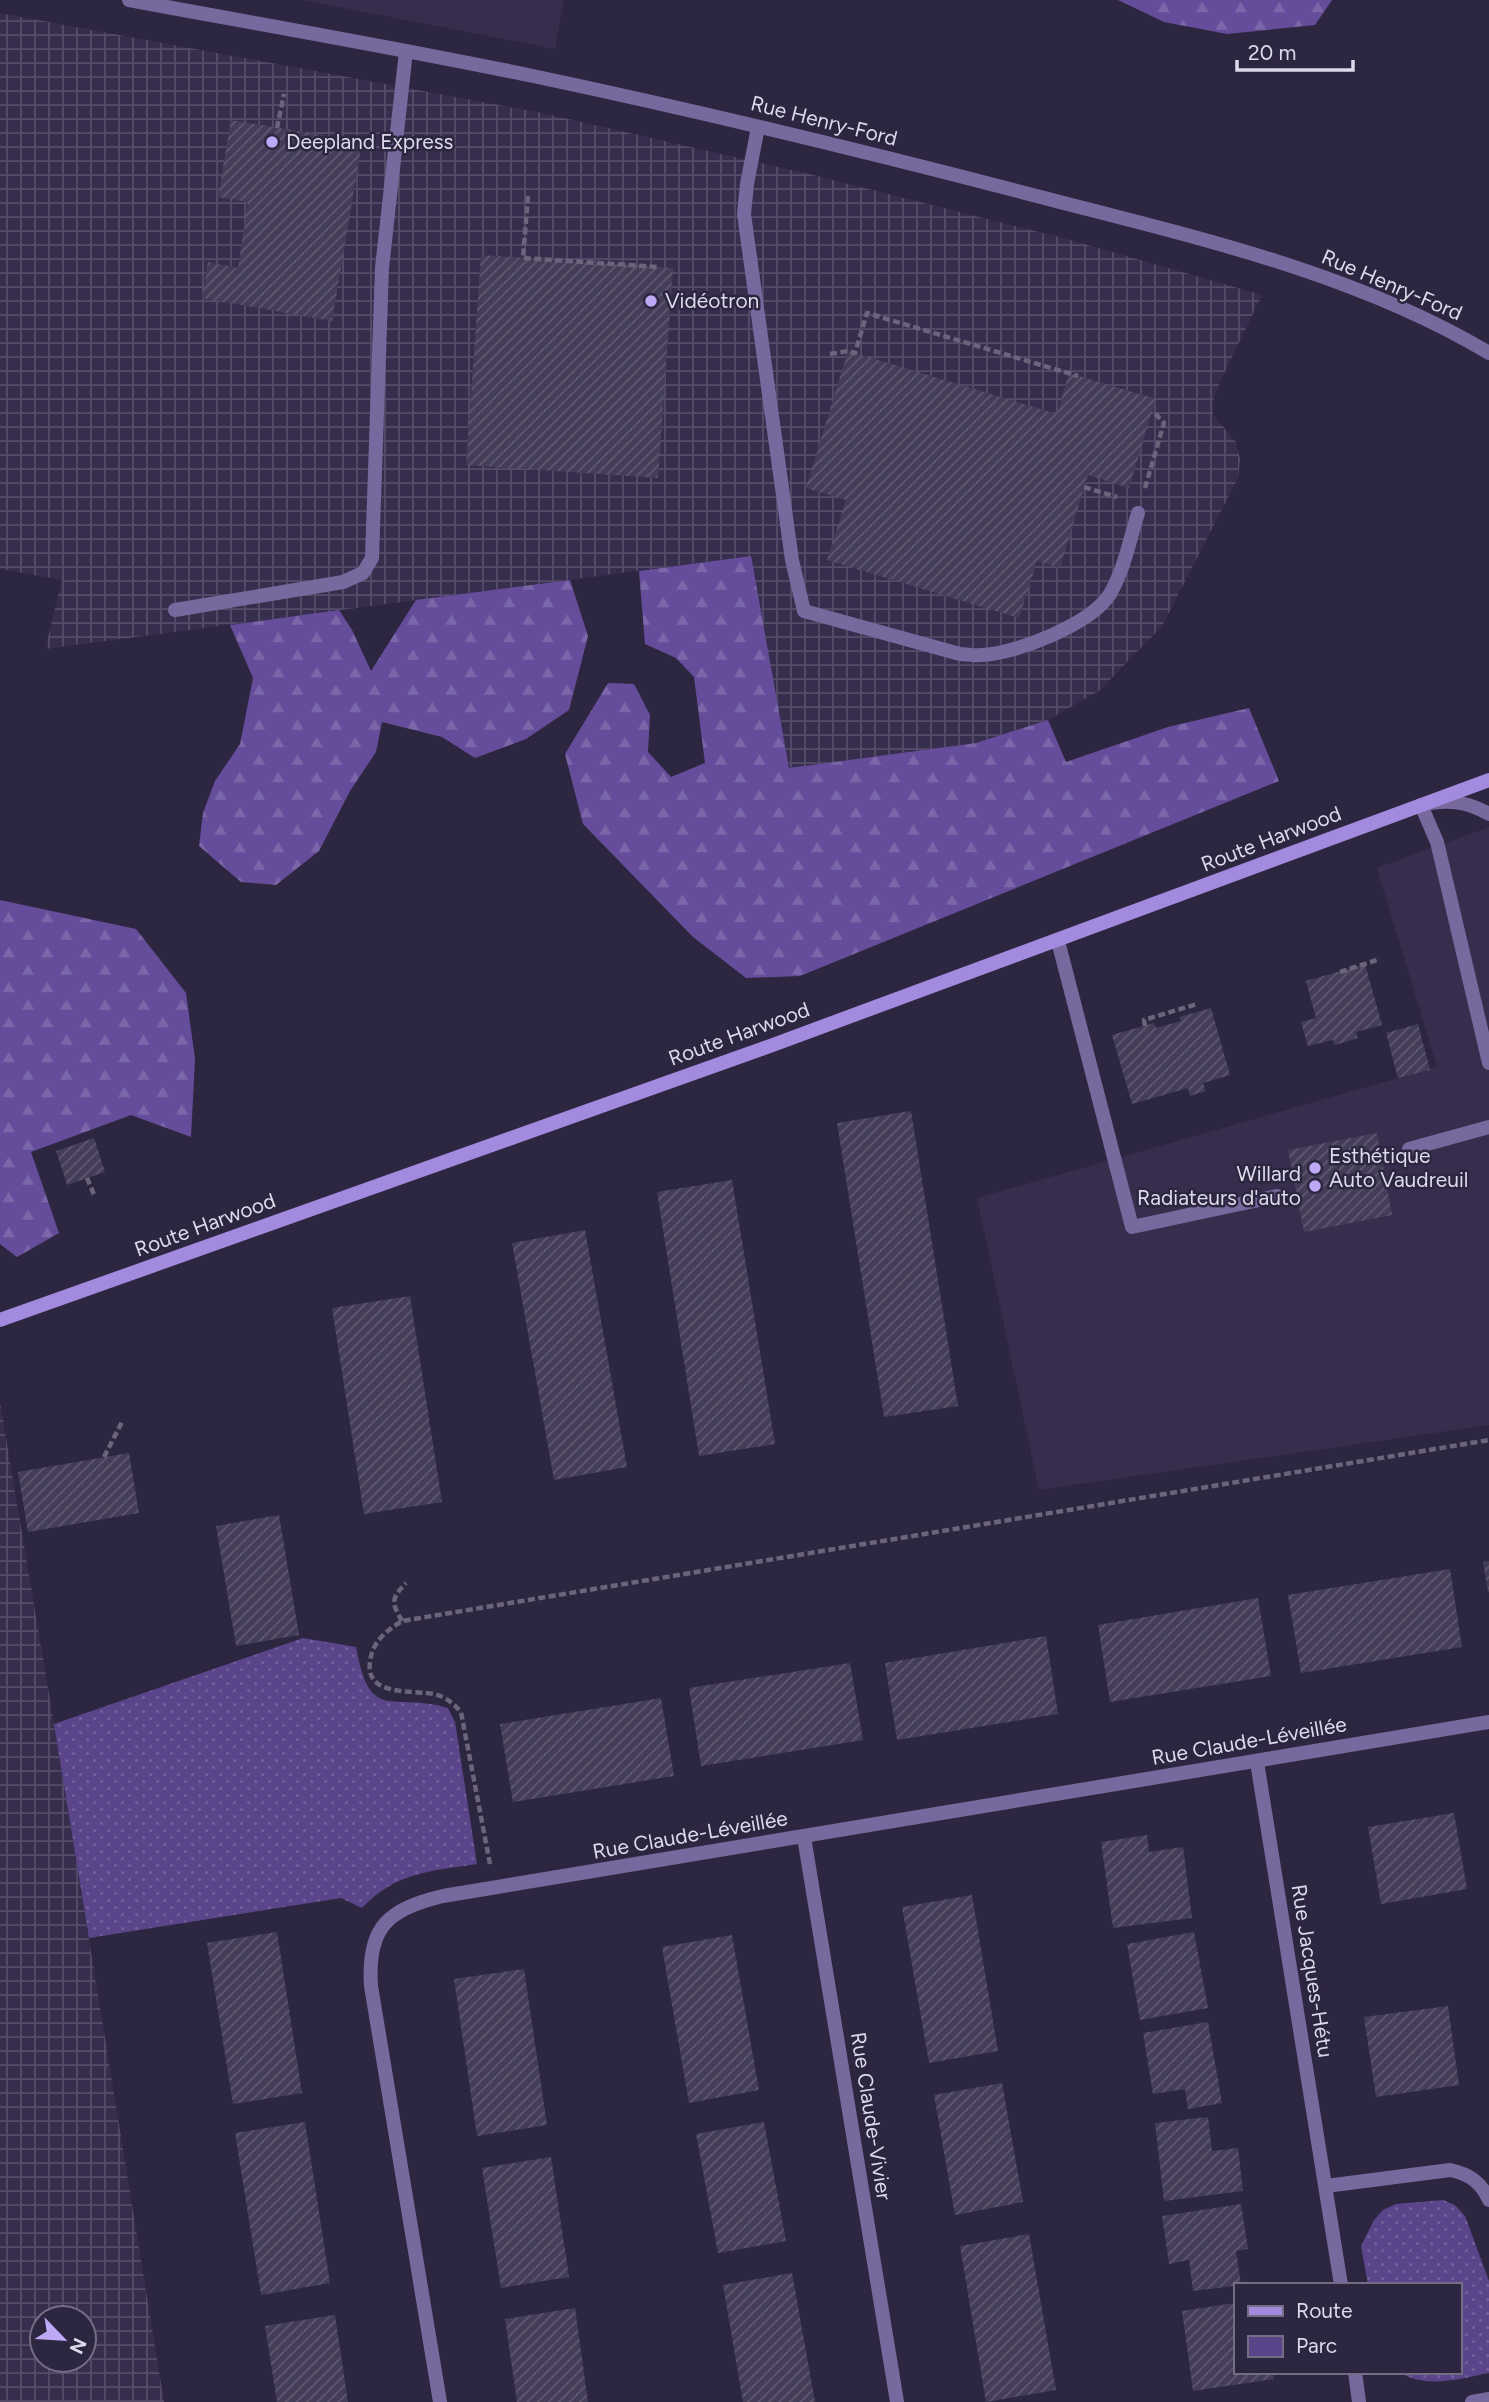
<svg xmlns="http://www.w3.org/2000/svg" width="1489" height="2402" font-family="Figtree,sans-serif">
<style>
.built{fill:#372e4e}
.industrial{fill:url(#industrial-grid);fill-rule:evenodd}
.green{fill:url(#green-dots)}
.forest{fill:url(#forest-firs)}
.building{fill:url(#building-hatch)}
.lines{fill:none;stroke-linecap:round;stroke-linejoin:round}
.path{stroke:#6b657c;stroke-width:4.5;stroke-dasharray:7 3.5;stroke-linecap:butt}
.service{stroke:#77699d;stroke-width:14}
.minor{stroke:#77699d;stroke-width:14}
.tertiary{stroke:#77699d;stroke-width:14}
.secondary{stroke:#a28adf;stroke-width:14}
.poi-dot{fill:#bda9f5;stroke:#2d2640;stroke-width:2.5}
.labels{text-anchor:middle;stroke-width:5;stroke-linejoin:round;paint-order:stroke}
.street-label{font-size:21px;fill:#dddaeb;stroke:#2d2640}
.poi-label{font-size:21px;fill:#dddaeb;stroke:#2d2640;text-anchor:start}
</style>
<defs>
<pattern id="industrial-grid" width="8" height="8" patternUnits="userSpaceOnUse" patternTransform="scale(1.75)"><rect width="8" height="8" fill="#372e4e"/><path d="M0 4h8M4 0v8" fill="none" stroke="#544c68"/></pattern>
<pattern id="green-dots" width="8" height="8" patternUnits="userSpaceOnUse" patternTransform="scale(1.75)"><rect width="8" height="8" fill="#5a458a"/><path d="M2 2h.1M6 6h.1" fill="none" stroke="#715f9b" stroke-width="1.8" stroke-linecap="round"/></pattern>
<pattern id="forest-firs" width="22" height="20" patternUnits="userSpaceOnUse" patternTransform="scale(1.75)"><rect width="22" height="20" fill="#664d9b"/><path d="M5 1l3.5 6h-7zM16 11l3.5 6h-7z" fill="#7b66a9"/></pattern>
<pattern id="building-hatch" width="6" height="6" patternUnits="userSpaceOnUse" patternTransform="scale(1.75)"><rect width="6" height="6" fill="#443d58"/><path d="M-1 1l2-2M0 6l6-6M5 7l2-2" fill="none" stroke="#5f5870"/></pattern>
</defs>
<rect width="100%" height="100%" fill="#2d2640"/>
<path class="built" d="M303 0H564L555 49Z
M1489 827V1425L1039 1490 977 1198 1437 1067 1377 868Z"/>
<path class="industrial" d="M0 13 542 113 813 175 1067 239 1262 295 1220 382 1213 401V415L1236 442 1240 459 1238 478 1162 626 1099 691 1048 720 976 743 789 768 750 556 45 649 62 580 0 569Z
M0 1402 54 1724 164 2402H0ZM42 2318H84V2360H42Z"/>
<path class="green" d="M303 1638 356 1647C370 1725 391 1691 448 1708L455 1722 477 1864C431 1871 396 1872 362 1908L341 1898 89 1938 54 1724Z
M1443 2200 1455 2205 1465 2216 1489 2281V2373C1459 2379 1426 2389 1399 2372H1459V2285H1368L1361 2246 1374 2220 1383 2210 1396 2204Z"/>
<path class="forest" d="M1118 0H1332L1315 25 1227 34 1164 22Z
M751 556 789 768 976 743 1048 720 1066 762 1168 727 1249 708 1279 781 800 976 746 978 693 937 583 824 565 754 608 683 634 684 650 715 648 752 671 777 705 763 694 677 676 658 645 644 639 571Z
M570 580 588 636 569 710 526 739 475 758 442 737 382 722 376 752 350 791 319 851 276 885 241 882 199 846 203 813 215 781 240 744 253 678 230 625 339 610 352 630 371 671 416 600Z
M0 900 136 929 186 993 195 1059 191 1137 131 1115 31 1152 59 1233 17 1257 0 1244Z"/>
<path class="building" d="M231 120 362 142 332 321 202 298 208 262 238 268 248 202 218 197Z
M481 255 673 268 658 478 466 465Z
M848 351 1057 414 1069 373 1156 399 1129 488 1088 475 1060 568 1037 561 1019 618 827 560 846 500 806 488Z
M1365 964 1382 1025 1356 1032 1358 1038 1335 1045 1333 1040 1308 1046 1301 1022 1316 1018 1306 981Z
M1211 1008 1230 1075 1203 1083 1206 1091 1190 1096 1188 1088 1132 1104 1112 1035 1154 1023 1156 1028 1181 1021 1179 1017Z
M1418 1024 1430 1070 1398 1078 1386 1033Z
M911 1111 958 1406 884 1417 837 1123Z
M1377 1133 1392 1215 1304 1232 1288 1150Z
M94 1138 105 1172 67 1185 56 1151Z
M732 1180 775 1444 699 1456 657 1192Z
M585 1230 627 1467 554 1480 512 1243Z
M410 1296 442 1502 364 1514 332 1308Z
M129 1453 139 1513 28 1532 18 1472Z
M279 1515 299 1635 236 1646 216 1526Z
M1489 1561V1592H1488L1483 1562Z
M1450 1569 1462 1647 1301 1673 1288 1595Z
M1258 1598 1271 1676 1110 1702 1098 1625Z
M1046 1636 1058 1714 897 1740 885 1663Z
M850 1663 863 1740 701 1766 689 1688Z
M661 1698 674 1776 513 1802 500 1724Z
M1454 1813 1467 1889 1381 1904 1368 1827Z
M1147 1835 1149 1852 1183 1847 1192 1918 1113 1928 1101 1842Z
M972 1895 998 2051 929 2063 902 1907Z
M277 1932 302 2093 233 2104 207 1943Z
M1194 1932 1208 2008 1140 2020 1127 1944Z
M732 1935 759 2090 689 2103 662 1947Z
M524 1969 547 2125 477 2136 454 1979Z
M1448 2006 1459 2085 1376 2097 1364 2017Z
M1208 2022 1222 2103 1188 2109 1185 2089 1153 2094 1143 2033Z
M1002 2083 1023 2202 955 2215 934 2095Z
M1208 2117 1212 2151 1238 2148 1243 2191 1164 2201 1155 2123Z
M305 2122 330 2283 261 2295 235 2133Z
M764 2122 786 2241 718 2253 696 2134Z
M551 2157 569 2277 501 2288 482 2168Z
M1241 2204 1248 2249 1236 2251 1241 2285 1193 2291 1189 2260 1169 2264 1162 2216Z
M1029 2234 1056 2390 986 2402 960 2246Z
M792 2273 815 2402H743L723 2285Z
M1235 2303V2372H1273L1274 2379 1193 2391 1182 2311Z
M575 2308 588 2402H517L505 2319Z
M335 2315 348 2402H277L265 2326Z"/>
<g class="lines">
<path class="path" d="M277 128 284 94
M528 196 523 258 658 267
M830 354 848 351 855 353 867 313 1078 376
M1084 487 1117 497
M1145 488 1164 423 1153 411
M1340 972 1380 959
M1145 1026 1144 1020 1197 1004
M87 1178 95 1197
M104 1457 122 1422
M402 1621C391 1602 391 1599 406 1583
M490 1864 461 1712C453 1703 446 1697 434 1694 413 1690 365 1697 370 1662 372 1642 386 1631 402 1621L1489 1440"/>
<path class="service" d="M758 127 747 184 744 214 792 560 804 611 960 654C967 654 974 656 981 655 1016 654 1091 624 1110 594 1124 570 1130 539 1138 513
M175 610 343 582 363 573 372 558 382 268 406 51
M1489 814C1466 801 1447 799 1421 805L1437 842 1489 1063
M1058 941 1132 1227 1277 1196
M1409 1149 1489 1127"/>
<path class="minor" d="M1257 1762 1341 2285
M804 1837 897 2402
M1326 2186 1450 2170C1469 2174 1481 2182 1489 2200
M1355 2372 1359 2402
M440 2402 371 1986C367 1927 388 1909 443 1896L1489 1722
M1472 2402 1489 2399"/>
<path class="tertiary" d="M129 0C264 25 399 48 533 76 699 111 864 151 1029 194 1185 235 1350 270 1489 353"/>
<path class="secondary" d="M0 1320 770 1046 1489 780"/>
</g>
<g class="poi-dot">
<circle cx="272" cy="142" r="7"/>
<circle cx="651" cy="301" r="7"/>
<circle cx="1315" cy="1168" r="7"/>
<circle cx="1315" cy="1186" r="7"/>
</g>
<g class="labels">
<g class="street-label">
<text transform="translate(824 121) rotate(14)" y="7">Rue Henry-Ford</text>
<text transform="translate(1392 285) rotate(23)" y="7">Rue Henry-Ford</text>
<text transform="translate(1271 839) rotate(-21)" y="7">Route Harwood</text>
<text transform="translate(739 1034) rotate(-20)" y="7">Route Harwood</text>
<text transform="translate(205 1225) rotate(-20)" y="7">Route Harwood</text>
<text transform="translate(1249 1741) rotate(-10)" y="7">Rue Claude-Léveillée</text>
<text transform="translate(690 1835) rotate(-10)" y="7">Rue Claude-Léveillée</text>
<text transform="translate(1312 1971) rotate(81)" y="7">Rue Jacques-Hétu</text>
<text transform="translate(871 2116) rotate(81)" y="7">Rue Claude-Vivier</text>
</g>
<g class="poi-label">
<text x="286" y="149">Deepland Express</text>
<text x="665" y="308">Vidéotron</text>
<text x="1329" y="1163">Esthétique<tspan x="1329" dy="24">Auto Vaudreuil</tspan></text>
<text x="1301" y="1181" text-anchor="end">Willard<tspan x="1301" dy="24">Radiateurs d'auto</tspan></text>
</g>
</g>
<rect x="1234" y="2283" width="228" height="91" fill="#2d2640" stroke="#736e84" stroke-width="2"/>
<rect x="1248" y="2306" width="35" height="10" fill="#a28adf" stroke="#736e84" stroke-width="2"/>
<text x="1296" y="2318" font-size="21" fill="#dddaeb">Route</text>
<rect x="1248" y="2336" width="35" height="21" fill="#5a458a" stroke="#736e84" stroke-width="2"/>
<text x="1296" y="2353" font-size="21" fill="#dddaeb">Parc</text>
<g transform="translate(63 2339) rotate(115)"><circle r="33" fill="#2d2640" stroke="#736e84" stroke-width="2"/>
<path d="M0-5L12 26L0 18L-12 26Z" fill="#bda9f5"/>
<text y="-10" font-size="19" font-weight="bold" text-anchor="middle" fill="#dddaeb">N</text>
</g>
<path d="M1237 60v10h116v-10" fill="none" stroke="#dddaeb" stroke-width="3.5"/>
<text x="1248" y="60" font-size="21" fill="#dddaeb" stroke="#2d2640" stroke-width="5" paint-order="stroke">20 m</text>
</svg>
